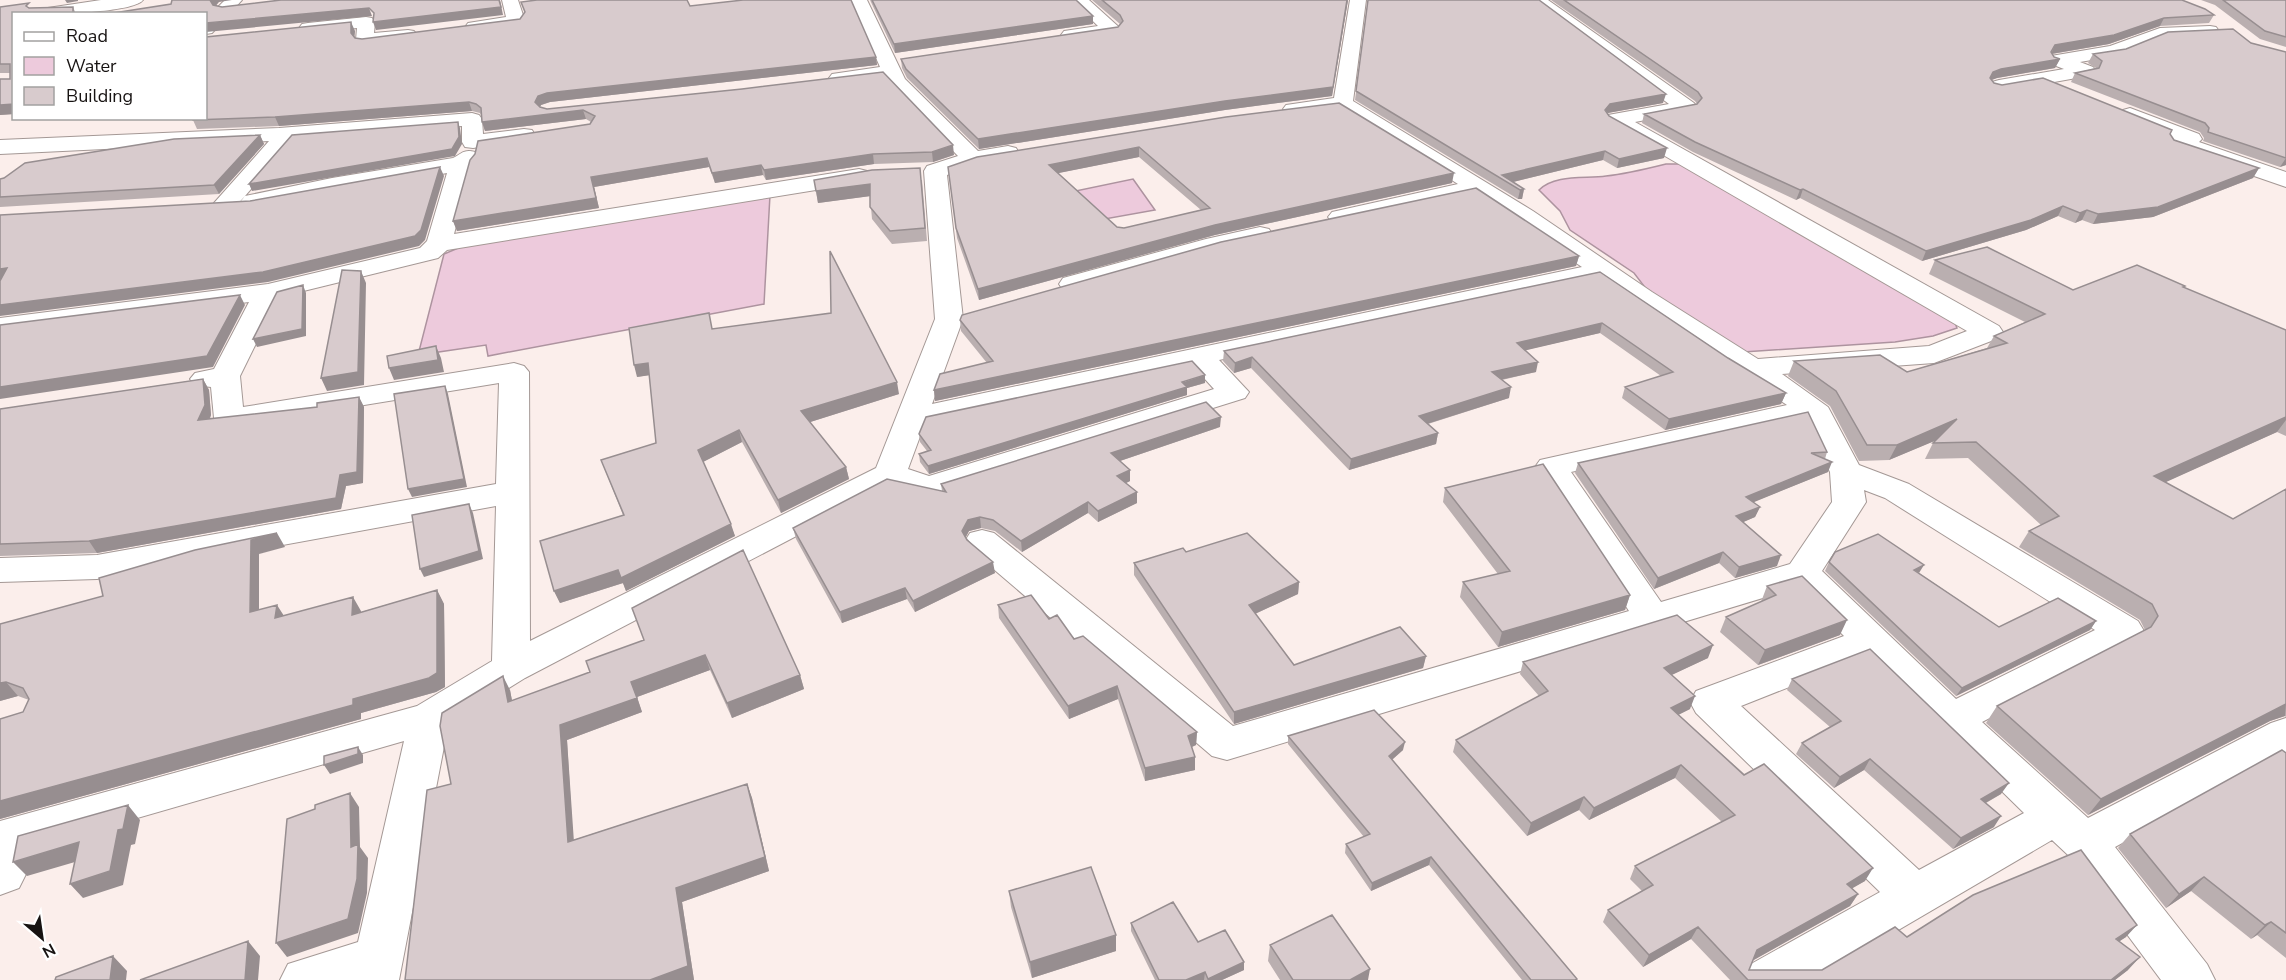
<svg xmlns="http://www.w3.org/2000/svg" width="2286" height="980" font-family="'Nunito Sans',sans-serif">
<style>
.water{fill:#edcadc;stroke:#ad939f;stroke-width:1.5}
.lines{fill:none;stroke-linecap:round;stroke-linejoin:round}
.minor-casing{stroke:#a49895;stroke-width:2}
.highway-casing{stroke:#a49895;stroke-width:2}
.minor{fill:#fff;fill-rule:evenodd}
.highway{fill:#fff;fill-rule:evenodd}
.wall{fill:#baafb0;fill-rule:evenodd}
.shaded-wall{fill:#978e90}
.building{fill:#d8cbcd;stroke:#978e90;stroke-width:1.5;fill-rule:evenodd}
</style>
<rect width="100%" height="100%" fill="#fbeeeb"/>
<path class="water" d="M1666 164H1688L1953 318 1957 328 1933 336 1895 342 1743 352 1647 290 1634 273 1570 230 1560 211 1539 190C1555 174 1585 179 1606 176 1626 174 1646 169 1666 164Z
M1133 179 1155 210 1060 227 1042 198Z
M770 195 764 304 488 356 486 345 418 355 444 254 463 246Z"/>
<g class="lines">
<g class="minor-casing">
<path id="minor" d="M225 0H242L212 33 206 34V19Z
M502 0H518L525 21 522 25 474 32 468 31 465 27 468 23 506 17Z
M851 0H867L905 79 978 151 1008 146 1016 148 1019 153 1016 158 977 164 947 175 963 319 932 404 1582 267 1475 195 1340 224 1332 222 1328 217 1332 212 1458 184 1339 110 1293 115 1286 113 1283 109 1286 105 1334 98 1350 0H1366L1353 101 1533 211 1652 292 1758 359 1929 346 1967 331 1608 123 1605 119 1608 115 1669 104 1529 0H1548L1694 103 1697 107 1694 111 1635 122 1999 326 2003 332 1999 338 1934 363 1782 374 1828 407 1859 465 1909 484 2138 621 2144 631 2138 641 1982 722 2088 818 2271 723 2286 718V753L2115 847 2207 964 2215 980H2161L2068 855 2052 840 1813 980H1743L1751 964 1880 892 1696 713 1690 702 1696 691 1844 636 1796 588 1227 760 1212 756 970 549 965 541 970 533 982 530 994 533 1233 726 1629 611 1535 467 1540 460 1787 405 1598 279 1219 360 1249 392 1245 398 928 497 892 486 525 678 448 726 399 980H280L288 964 358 942 404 741 30 849 26 874 19 888 0 895V821L417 706 492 661 496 506 97 579 0 582V558L97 555 496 484 499 383 229 427 218 424 214 418 211 387 195 385 190 379 195 373 214 369 249 302 0 334V318L268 284 420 248 427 241 447 173 253 208 245 206 241 201 245 196C236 206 231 211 218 208L214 203 269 141 0 154V140L279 128 472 113 479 115 482 119 483 134 524 129 532 130 535 135 532 140 473 148 465 147 462 142V126L294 139 245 196 332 178 453 158C462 154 463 149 475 152L478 157 471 168 454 234 859 169 867 171 870 176 867 181 859 183 447 250 438 258 279 297 240 376 243 407 514 363 524 366 529 372 530 641 876 468 935 319 924 171 927 166 958 156 889 85 885 78 839 84 832 82 829 78 832 74 880 67ZM1193 366 1214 389 929 476 908 469 925 423ZM1805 419 1830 472 1832 502 1790 564 1661 602 1571 472ZM1864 490 1885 498 2095 630 1956 699 1822 571 1866 502ZM1865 657 2024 813 1919 870 1741 706Z
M1071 0H1089L1121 29 1118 33 1112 34 1070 40 1064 39 1061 35 1064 31 1098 26Z
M366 17 372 18 375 22 374 33 408 30 414 31 417 35 414 39 408 40 365 45 359 44 356 40 357 28 308 33 302 32 299 28 302 24 308 23Z
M2210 26 2216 27 2219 31 2216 35 2163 38 2121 55 2080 62 2093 67 2096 71 2093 75 1999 92 1992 90 1989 86 1992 82 1999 80 2064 69 2051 64 2049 60 2051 56 2110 46 2160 28Z
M2130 108 2199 134 2202 139 2199 142 2286 172V187L2170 147 2167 142 2170 138 2123 118 2120 114 2123 110Z
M1260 227 1269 229 1272 234 1269 239 1220 250 1072 292 1063 290 1059 284 1063 278 1206 239Z"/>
</g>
<g class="highway-casing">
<path id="highway" d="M101 0H143C133 13 52 14 33 14L41 9Z"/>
</g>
<use href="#minor" class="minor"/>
<use href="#highway" class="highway"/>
</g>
<path class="wall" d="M870 0H1076L1093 24 895 53Z
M1092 0H1348L1332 96 1225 110 979 149 907 78 902 68 901 59 1118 27 1120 24Z
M1368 0 1663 103 1607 113 1609 116 1664 158 1617 168 1603 160 1513 182 1524 189 1522 199H1518L1355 100Z
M1551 0H2182L2214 15 2209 23 2160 26 2109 44 2052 54 2054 57 2060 59 2055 68 1997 78 1991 80 1994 83 2170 134 2174 140 2259 168 2253 178 2153 217 2093 224 2082 220 2075 223 2058 216 2026 230 1922 261 1800 198 1796 200 1693 152 1642 123 1644 114 1697 104 1695 101Z
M2201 0H2286V47L2260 39 2215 5Z
M690 6 876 57 877 65 550 102 541 105 540 107 547 109 742 89 954 155 933 162 874 164 766 180 763 175 715 183 709 167 594 187 599 208 457 231 453 221 590 124 591 122 586 119 485 131 482 122 481 115 480 113 472 111 279 126 197 129 193 120 355 31 354 37 355 38 362 39Z
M0 7 31 8 73 7 76 14H14V114L0 115V79H10V73H0Z
M2251 43 2286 52V165L2280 167 2203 141 2204 138 2200 132 2071 82 2075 73 2096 68 2088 63 2093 54Z
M1226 117 1452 183 1215 235 979 300 957 238 948 167ZM1139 157 1201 210 1124 228 1117 227 1058 173Z
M260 135 264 144 219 194 0 207V179Z
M814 180H922L927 241 892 244 872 219 870 196 818 203Z
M1579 256 1576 266 935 401 934 390 987 363 961 331 960 320Z
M1935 260 2073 290 2184 288 2286 330V436L2277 432 2165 482 2233 519 2286 489V717L2285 716 2270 721 2088 815 1986 723 1997 706 2145 630 2140 620 2019 547 2029 531 2041 525 1968 458 1925 459 1933 443 1936 440 1889 460 1859 461 1830 406 1788 376 1794 361 1907 372 1987 348 1994 336 2025 322 1929 274Z
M1600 272 1728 358 1786 393 1781 404 1665 430 1622 398 1625 387 1661 376 1600 333 1525 350 1536 372 1502 380 1509 398 1428 424 1438 433 1436 444 1349 470 1251 368 1234 373 1223 361 1224 351Z
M713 329 899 394 810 422 846 467 849 479 781 513 742 442 703 462 735 536 626 591 623 583 560 603 554 591 623 515 601 460 656 443 649 375 637 377Z
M203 379 209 390 211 415 210 419 317 407 359 397 364 407 363 483 346 486 341 509 97 553 0 556V409Z
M1205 383 1187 388V395L929 474 920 462 919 454 927 451 920 442 919 434Z
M1220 427 1120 461 1130 470V481L1126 483 1137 492V503L1098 522 1088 513 1022 552 995 531 981 528 969 531 966 537 995 573 915 612 907 599 842 623 796 539 793 528 942 491 941 484Z
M1827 452 1825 459 1828 472 1753 502 1760 507 1755 517 1743 522 1777 566 1735 578 1719 563 1654 589 1575 473 1578 463Z
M1445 488 1630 595 1625 610 1498 647 1460 597 1463 582 1498 574 1443 502Z
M285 547 259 554V609L284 616 361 611V612L437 590 444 604 445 687 436 692 361 713V719L0 819V719L23 712 29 700 18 696 0 701V624Z
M1186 552 1299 582 1298 594 1255 614 1294 665 1426 656 1423 668 1234 724 1134 575V563Z
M1829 562 1919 573 1999 627 2096 621 2090 630 1956 696 1825 571Z
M1767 586 1840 635 1758 665 1720 632 1726 617 1761 602Z
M998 605 1049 619 1074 639 1197 732 1196 745 1192 747 1195 757V770L1145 781 1118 699 1069 719 999 618Z
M644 640 800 675 804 689 732 718 710 670 637 697 642 712 567 740 573 840 747 784 752 798 769 871 682 902 694 980H405L451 784 510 690 512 701 590 672Z
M1708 658 1671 675 1690 709 1678 715 1865 881 1852 888 1858 894 1850 906 1752 961 1749 970H1822L1907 937H2126L2119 941 2128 970 2115 980H1730L1691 939 1643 967 1603 922 1608 910 1642 891 1630 879 1635 866 1722 822 1675 778 1589 820 1579 810 1527 836 1453 752 1456 740 1539 696 1520 674 1523 662Z
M1792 679 2001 794 1986 803 1994 827 1953 849 1864 770 1834 788 1796 754 1802 743 1830 727 1787 690Z
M1288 736 1403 750 1392 760 1576 980H1522L1429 865 1371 891 1345 853 1346 844 1364 837 1288 744Z
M2286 753V958L2257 935 2251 939 2191 891 2166 908 2118 848 2130 834Z
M1009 891 1116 951 1032 978 1011 907Z
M1131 923 1198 942 1244 962V970L1222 980H1155L1131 931Z
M1270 945 1368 980H1280L1268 961Z"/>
<path class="shaded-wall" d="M65 0H78V1L67 3Z
M210 0H232L219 2 214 8Z
M499 0H500L503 15 376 30 373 22Z
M1348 0 1332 96 1225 110 979 149 978 139Z
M369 8 372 16 206 32V33V23Z
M1093 16V24L895 53 894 44Z
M2164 18 2160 26 2109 44 2051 54 2055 45Z
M351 22 355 31 354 41 351 33Z
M876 57 877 65 550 102 541 105 538 111 535 102 538 96 547 93Z
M2060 59 2055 68 1997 78 1989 81 1993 72 2001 69Z
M1666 94 1663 103 1608 113 1605 110 1610 104Z
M469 102 472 111 279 126 275 117Z
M14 104V114L0 115V105Z
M583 110 586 119 485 131 482 122Z
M458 122 460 128 462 144 455 156 252 191 249 184Z
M260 135 264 144 219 194 214 185Z
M953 145 954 155 933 162 932 152Z
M1139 147V157L1049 175V165Z
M1667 148 1664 158 1617 168 1619 159Z
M1605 151 1603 160 1509 183 1502 175Z
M873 154 874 164 766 180 764 170Z
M707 158 709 167 594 187 599 208 457 231 453 221 591 177Z
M2286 158V165L2280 167Z
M761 165 763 175 715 183 712 173Z
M440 167 444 176 425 240 419 246 268 282 0 316V305Z
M2259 168 2253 178 2153 217 2093 224 2098 214Z
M1454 173 1452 183 1215 235 979 300 978 289 1215 225Z
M870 184 871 196 818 203 816 191Z
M1524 189 1522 199H1518L1520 190Z
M1803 189 1800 198 1796 200 1800 190Z
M2063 206 2058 216 2026 230 1922 261 1926 251Z
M2087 210 2082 220 2075 223 2080 213Z
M1579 256 1576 266 935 401 934 390Z
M7 268 13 278 0 280V269Z
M361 271 366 283 364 385 327 391 321 378Z
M303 285 306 293V336L257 347 253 339Z
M240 295 245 305 213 367 0 399V387Z
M1602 323 1600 333 1514 353 1517 343Z
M436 346 441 358 444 372 394 380 389 368Z
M1252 357 1251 368 1234 373 1235 363Z
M1538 362 1536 372 1490 382 1492 372Z
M648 363 651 375 637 377 634 365Z
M1205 375V383L1187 388V395L929 474 928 466Z
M203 379 209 390 211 415 204 431 198 420Z
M897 382 899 394 804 424 801 411Z
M445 386 448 394 467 487 412 497 408 489Z
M1511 387 1509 398 1417 427 1419 416Z
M1786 393 1781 404 1665 430 1669 419Z
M359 397 364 407 363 483 346 486 341 509 97 553 89 541Z
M1221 417 1220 427 1111 464V453Z
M2286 417V420L2277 432 2144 492 2154 476Z
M1957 419 1949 435 1889 460 1897 445Z
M739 430 742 442 701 463 698 450Z
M1438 433 1436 444 1349 470 1351 459Z
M1832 462 1828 472 1742 507 1746 497Z
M846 467 849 479 781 513 778 500Z
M1130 470V481L1118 487 1117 476Z
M1137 492V503L1098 522V511Z
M1088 502V513L1022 552 1021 541Z
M469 504 473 513 483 559 424 577 420 569Z
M1760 507 1755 517 1732 527 1736 516Z
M980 517 981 528 969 531 963 542 962 531 968 520Z
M731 524 735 536 626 591 621 578Z
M277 533 285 547 259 554V626L250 612 251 540Z
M1723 552 1719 563 1654 589 1658 578Z
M1781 555 1777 566 1735 578 1739 567Z
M993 562 995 573 915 612 913 601Z
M1924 565 1919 573 1914 570Z
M618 570 623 583 560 603 554 591Z
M1299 582 1298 594 1248 617 1249 605Z
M905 588 907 599 842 623 840 612Z
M437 590 444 604 445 687 436 692 361 713V719L0 819V801L353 699Z
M1630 595 1625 610 1498 647 1502 632Z
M353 597 361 611 360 629 352 615Z
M277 605 286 619 275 618Z
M1847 620 1840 635 1758 665 1765 650Z
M2096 621 2090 630 1956 696 1962 688Z
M1713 645 1708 658 1659 681 1664 668Z
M705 655 710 670 637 697 642 712 567 740 575 857 568 842 560 725 631 682Z
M1426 656 1423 668 1234 724V712Z
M800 675 804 689 732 718 727 703Z
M503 676 510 690 515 716 508 702Z
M6 682 18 696 0 701V683Z
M1117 686 1118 699 1069 719 1068 706Z
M1695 696 1690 709 1666 721 1671 708Z
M2286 704 2285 716 2270 721 2088 815 2101 799Z
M1197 732 1196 745 1187 749 1188 736Z
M1405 742 1403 750 1387 764 1389 756Z
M358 747 363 755V763L330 774 324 765Z
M1195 757V770L1145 781V768Z
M1870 759 1864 770 1834 788 1840 777Z
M1681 765 1675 778 1589 820 1594 808Z
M2009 783 2001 794 1973 810 1981 799Z
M747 784 752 798 769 871 682 902 694 980H650L676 888Z
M350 793 359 807 360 847 368 858 367 893 358 933 287 957 276 943 351 847Z
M1584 797 1579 810 1527 836 1531 823Z
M128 805 140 820 135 844 131 845 123 885 83 898 70 884 118 830Z
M2001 816 1994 827 1953 849 1961 838Z
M79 842 92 857 27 876 13 862Z
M1431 857 1429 865 1371 891 1372 883Z
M1873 868 1865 881 1839 896 1847 884Z
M2204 877 2191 891 2166 908 2179 894Z
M1858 894 1850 906 1750 962 1757 950Z
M2271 922 2257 935 2251 939 2265 925Z
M2137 925 2126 937 2105 951 2116 939Z
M1698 927 1691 939 1643 967 1649 955Z
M1116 935V951L1032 978 1030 962Z
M248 941 260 956 258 980H245Z
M113 956 127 971 126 980H110Z
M2140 957 2128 970 2115 980H2111Z
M1244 962V970L1222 980H1208V979Z
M1370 969 1368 980H1350Z
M1205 972 1204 980H1186Z"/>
<path class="building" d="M172 0H210L213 5 222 7 281 0H499L501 7 373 22 374 13 369 8 206 23V14H107L171 4Z
M537 0H687L690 6 743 0H851L876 57 547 93 538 96 535 102 540 107 547 109 742 89 883 72 953 145 932 152 873 154 764 170 761 165 712 173 707 158 591 177 596 198 453 221 470 160 475 154 478 141 590 124 595 116 583 110 482 122 481 108 476 104 469 102 275 117 193 120V118H206V37L351 22V33L355 38 362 39 520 19 525 12 521 2Z
M872 0H1076L1093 16 894 44Z
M1102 0H1347L1333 87 1225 101 978 139 906 69 901 59 1118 27 1123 21 1120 15Z
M1368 0H1539L1666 94 1610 104 1605 110 1609 116 1667 148 1619 159 1605 151 1502 175 1524 189 1520 190 1356 91Z
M1564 0H2182L2205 9 2214 15 2164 18 2114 35 2055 45 2051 52 2054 57 2060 59 2001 69 1993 72 1990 78 1994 83 2002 85 2043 78 2172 130 2170 134 2174 140 2259 168 2158 207 2098 214 2087 210 2080 213 2063 206 2031 220 1926 251 1803 189 1800 190 1695 142 1644 114 1697 104 1702 98 1698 92Z
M2223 0H2286V37L2265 31Z
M29 3 26 6 29 8 73 7V14H14V104L0 105V79H10V64H0V7Z
M2233 29 2251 43 2286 52V158L2208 132 2209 128 2205 123 2075 73 2099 68 2102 61 2093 54 2126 49 2168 32Z
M1339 103 1454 173 1215 225 978 289 956 228 948 167 977 157 1226 117ZM1139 147 1210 208 1124 228 1117 227 1049 165Z
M458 122 459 137 452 149 249 184 292 135Z
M260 135 214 185 0 197V179L4 178 25 163 174 139Z
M440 167 421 230 415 236 263 272 0 305V281L7 268 0 269V215L250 201Z
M920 168 925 228 890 231 870 207V184L816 191 814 180 872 170Z
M1476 188 1579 256 934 390 940 374 993 361 960 320 962 315 1221 242Z
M1987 247 2073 290 2137 265 2185 286 2183 287 2286 330V417L2154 476 2233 519 2286 489V704L2101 799 1997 706 2151 627 2158 616 2152 604 2029 531 2059 516 1976 442 1933 443 1957 419 1897 445H1867L1836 391 1794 361 1880 355 1907 372 2007 343 1994 336 2045 314 1935 260Z
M830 251 897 382 801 411 846 467 778 500 739 430 698 450 731 524 621 578 618 570 554 591 540 541 624 515 601 460 656 443 648 363 634 365 629 328 709 313 712 329 831 313Z
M342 270 361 271 358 372 321 378Z
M1600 272 1728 358 1786 393 1669 419 1625 387 1673 372 1602 323 1517 343 1538 362 1492 372 1511 387 1419 416 1438 433 1351 459 1252 357 1235 363 1224 351Z
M303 285 302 329 253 339 277 292Z
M240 295 207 356 0 387V325Z
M436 346 438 360 389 368 387 356Z
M1192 361 1205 375 1182 382 1187 387 928 466 919 454 931 450 919 434 926 417Z
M203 379 205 405 198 420 317 407V403L359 397 357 472 340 475 336 498 89 541 0 544V409Z
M445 386 464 479 408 489 394 394Z
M1206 402 1221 417 1111 453 1130 470 1117 476 1137 492 1098 511 1088 502 1021 541 993 520 980 517 968 520 962 531 967 540 993 562 913 601 905 588 840 612 793 528 887 479 946 492 941 484Z
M1808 412 1827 452 1811 453 1832 462 1746 497 1760 507 1736 516 1781 555 1739 567 1723 552 1658 578 1578 463Z
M1543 464 1630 595 1502 632 1463 582 1510 571 1445 488Z
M469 504 479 551 420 569 412 515Z
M277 533 251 540 250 612 277 605 275 618 353 597 352 615 437 590V673L429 678 353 699V705L0 801V719L23 712 29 699 23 688 6 682 0 683V624L103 596 99 578 195 550Z
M1247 533 1299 582 1249 605 1294 665 1400 627 1426 656 1234 712 1134 563 1183 548 1186 552Z
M1878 534 1924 565 1914 570 1999 627 2058 598 2096 621 1962 688 1829 562 1835 552Z
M743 550 800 675 727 703 705 655 631 682 637 698 560 725 568 842 747 784 765 857 676 888 688 966 650 980H405L427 790 451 784 440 726 442 713 503 676 508 702 590 672 586 661 644 640 632 608Z
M1802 576 1847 620 1765 650 1726 617 1776 595 1767 586Z
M1031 595 1049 619 1057 615 1074 639 1083 636 1197 732 1188 736 1195 757 1145 768 1117 686 1068 706 998 605Z
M1677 615 1713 645 1664 668 1695 696 1671 708 1744 775 1764 764 1873 868 1847 884 1858 894 1757 950 1749 970H1822L1895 927 1907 937 1973 895 2081 850 2137 925 2116 939 2140 957 2111 980H1748L1698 927 1649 955 1608 910 1653 885 1635 866 1735 815 1681 765 1594 808 1584 797 1531 823 1456 740 1548 691 1523 662Z
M1870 649 2009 783 1981 799 2001 816 1961 838 1870 759 1840 777 1802 743 1841 721 1792 679Z
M1374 710 1405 742 1389 756 1577 979 1575 980H1531L1431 857 1372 883 1346 844 1370 834 1288 736Z
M358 747V754L324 765V756Z
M2282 750 2286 753V933L2271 922 2265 925 2204 877 2179 894 2130 834Z
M350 793 351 847 358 844 357 879 348 919 276 943 287 819 315 809V805Z
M128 805 123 829 118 830 110 871 70 884 79 842 13 862 18 836Z
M1091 867 1116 935 1030 962 1009 891Z
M1173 902 1198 942 1225 930 1244 962 1208 979 1205 972 1186 980H1159L1131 923Z
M1332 915 1370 969 1350 980H1293L1270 945Z
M248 941 245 980H140Z
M113 956 110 980H55L56 977Z"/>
<rect x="12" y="12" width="195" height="108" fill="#ffffff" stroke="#a2a1a0" stroke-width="1.5"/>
<rect x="24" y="32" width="30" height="9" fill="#ffffff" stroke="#a2a1a0" stroke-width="1.5"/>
<text x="66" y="42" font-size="18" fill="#171312">Road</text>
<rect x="24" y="57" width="30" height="18" fill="#edcadc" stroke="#a2a1a0" stroke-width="1.5"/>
<text x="66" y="72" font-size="18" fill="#171312">Water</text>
<rect x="24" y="87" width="30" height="18" fill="#d8cbcd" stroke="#a2a1a0" stroke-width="1.5"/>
<text x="66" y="102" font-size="18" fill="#171312">Building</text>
<g transform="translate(42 938) rotate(151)" stroke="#ffffff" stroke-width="4.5" paint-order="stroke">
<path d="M0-4.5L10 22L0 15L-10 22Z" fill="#171312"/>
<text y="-9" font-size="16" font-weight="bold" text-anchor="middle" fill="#171312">N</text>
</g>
</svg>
